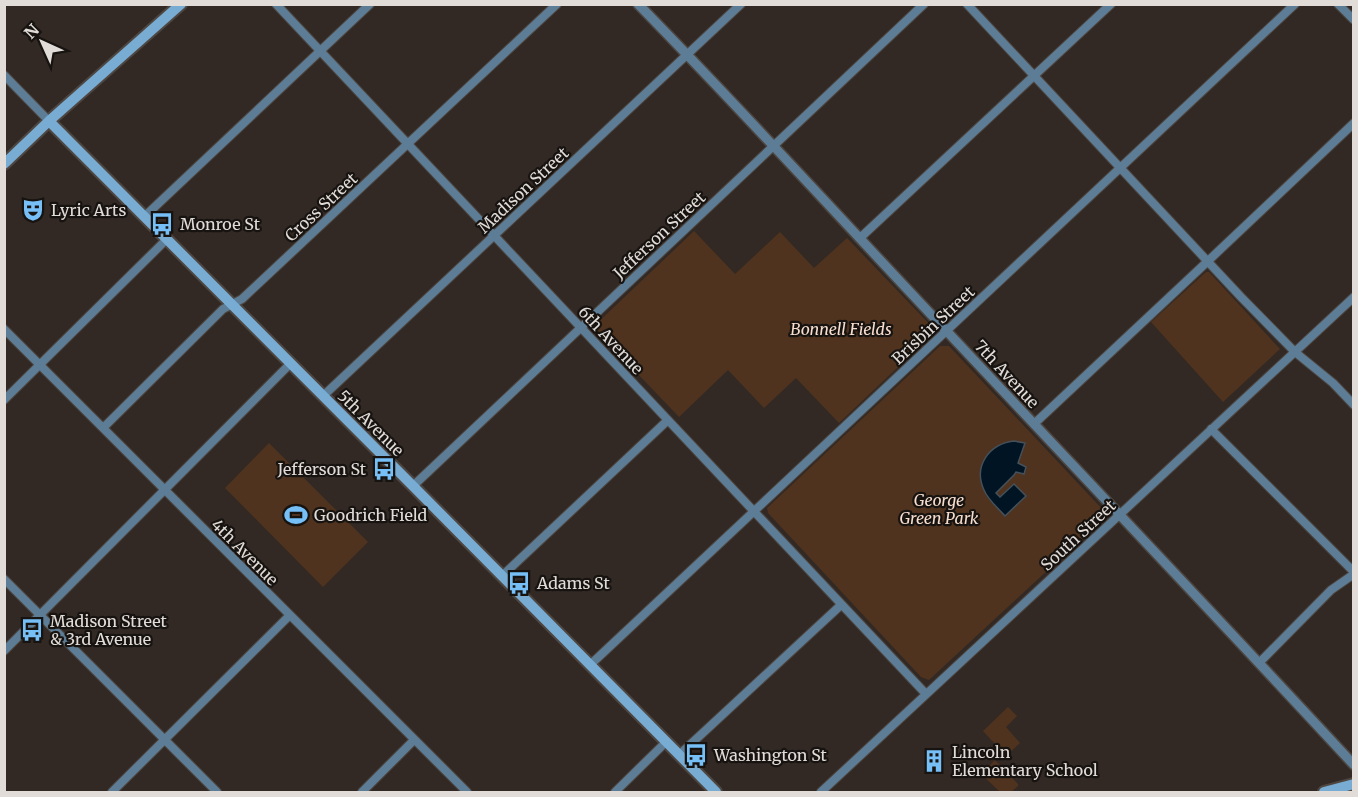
<svg xmlns="http://www.w3.org/2000/svg" width="1358" height="797" font-family="Merriweather,serif">
<style>
.green{fill:#4f331e}
.water{fill:#001424;stroke:#44505a;stroke-width:1.5}
.lines{fill:none;stroke-linecap:round;stroke-linejoin:round}
.minor-casing{stroke:#4e4641;stroke-width:10}
.tertiary-casing{stroke:#4e4641;stroke-width:12}
.secondary-casing{stroke:#4e4641;stroke-width:14}
.minor{stroke:#5d7d96;stroke-width:8}
.tertiary{stroke:#5d7d96;stroke-width:9}
.secondary{stroke:#78acd3;stroke-width:10}
.labels{text-anchor:middle;stroke-width:4.5;stroke-linejoin:round;paint-order:stroke}
.street-label{font-size:16px;fill:#e1dcd8;stroke:#171310}
.poi-label{font-size:16px;fill:#e1dcd8;stroke:#171310;text-anchor:start}
.park-label{font-size:16px;font-style:italic;fill:#f7dece;stroke:#171310}
</style>
<rect width="100%" height="100%" fill="#322924"/>
<path class="green" d="M694 231 735 274 780 232 814 268 847 238 936 331 839 423 796 378 764 408 728 370 679 417 593 327Z
M1206 272H1209L1280 349 1223 402 1151 322Z
M940 346H949L1105 512 1104 518 929 680 921 677 768 513 767 508Z
M269 443 368 542 323 587 225 488Z
M1008 707 1017 716 1006 727 1020 743 1006 756 983 731Z
M995 760 1018 784V786L1011 792H1000L981 774Z"/>
<path class="water" d="M1014 441 1025 443 1018 463 1026 467 1024 474 1016 472 1014 475 996 493 1000 497 1014 484 1026 496 1005 516C998 508 988 500 984 490 973 466 989 444 1014 441Z"/>
<g class="lines">
<g class="minor-casing">
<path id="minor" d="M276 4 926 694
M967 4 1241 297 1295 352 1333 383 1354 405
M1338 4 1354 20
M4 75 49 121
M144 217 370 4
M860 238 1111 4
M4 329 467 792
M323 396 741 4
M4 400 167 239
M1034 424 1208 261 1354 123
M103 428 223 309 242 299 557 4
M1211 429 1354 572
M413 486 924 4
M502 576 668 420
M4 579 217 792
M4 651 290 364
M1259 663 1331 590 1354 574
M590 665 1295 4
M679 755 841 605
M112 792 289 616
M362 792 414 740
M615 792 666 742
M821 792 1354 297"/>
</g>
<g class="tertiary-casing">
<path id="tertiary" d="M638 4C741 109 840 218 941 325 1078 471 1217 617 1354 765"/>
</g>
<g class="secondary-casing">
<path id="secondary" d="M49 121 413 486 716 792
M4 164 49 121 181 4
M1324 792 1354 784"/>
</g>
<use href="#minor" class="minor"/>
<use href="#tertiary" class="tertiary"/>
<use href="#secondary" class="secondary"/>
</g>
<defs>
<g id="theatre-bare" transform="scale(1.8)"><path d="M-5-5.5Q0-4 5-5.5V0Q5 5 0 6Q-5 5-5 0ZM-3.3-2.5H-1v1.5H-3.3ZM1-2.5H3.3v1.5H1ZM-2.8 1Q0 5.5 2.8 1Z" fill="#76c0f7" stroke="#171310" stroke-width="2.5" paint-order="stroke"/></g>
<g id="bus-bare" transform="scale(1.8)"><path d="M-5-6H5V4H4V6H2V4H-2V6H-4V4H-5ZM-3.5-4V0h7V-4ZM-3.5 1.2v1.5H-2V1.2ZM2 1.2v1.5H3.5V1.2Z" fill="#76c0f7" stroke="#171310" stroke-width="2.5" paint-order="stroke"/></g>
<g id="stadium-bare" transform="scale(1.8)"><path d="M0-5a6.5 5 0 1 0 0 10a6.5 5 0 1 0 0-10ZM-3.5-1.8h7v3.6h-7Z" fill="#76c0f7" stroke="#171310" stroke-width="2.5" paint-order="stroke"/></g>
<g id="building-bare" transform="scale(1.8)"><path d="M-4-6H4V6H1V3H-1V6H-4ZM-2.5-4.3h1.7v1.8h-1.7ZM.8-4.3h1.7v1.8H.8ZM-2.5-1h1.7V.8h-1.7ZM.8-1h1.7V.8H.8Z" fill="#76c0f7" stroke="#171310" stroke-width="2.5" paint-order="stroke"/></g>
</defs>
<g fill-rule="evenodd">
<use href="#theatre-bare" x="33" y="210"/>
<use href="#bus-bare" x="162" y="224"/>
<use href="#bus-bare" x="384" y="469"/>
<use href="#stadium-bare" x="296" y="515"/>
<use href="#bus-bare" x="519" y="583"/>
<use href="#bus-bare" x="32" y="630"/>
<use href="#bus-bare" x="696" y="755"/>
<use href="#building-bare" x="934" y="761"/>
</g>
<g class="labels">
<g class="street-label">
<text transform="translate(523 190) rotate(-43)" y="6">Madison Street</text>
<text transform="translate(321 207) rotate(-43)" y="6">Cross Street</text>
<text transform="translate(659 235) rotate(-43)" y="6">Jefferson Street</text>
<text transform="translate(933 325) rotate(-43)" y="6">Brisbin Street</text>
<text transform="translate(611 340) rotate(47)" y="6">6th Avenue</text>
<text transform="translate(1007 374) rotate(47)" y="6">7th Avenue</text>
<text transform="translate(371 423) rotate(45)" y="6">5th Avenue</text>
<text transform="translate(1078 535) rotate(-43)" y="6">South Street</text>
<text transform="translate(245 552) rotate(45)" y="6">4th Avenue</text>
</g>
<g class="poi-label">
<text x="51" y="216">Lyric Arts</text>
<text x="180" y="230">Monroe St</text>
<text x="366" y="475" text-anchor="end">Jefferson St</text>
<text x="314" y="521">Goodrich Field</text>
<text x="537" y="589">Adams St</text>
<text x="50" y="627">Madison Street<tspan x="50" dy="18">&amp; 3rd Avenue</tspan></text>
<text x="952" y="758">Lincoln<tspan x="952" dy="18">Elementary School</tspan></text>
<text x="714" y="761">Washington St</text>
</g>
<g class="park-label">
<text x="841" y="335">Bonnell Fields</text>
<text x="939" y="506">George<tspan x="939" dy="18">Green Park</tspan></text>
</g>
</g>
<rect width="1358" height="797" fill="none" stroke="#e1dcd8" stroke-width="12"/>
<g transform="translate(42 42) rotate(315)" stroke="#171310" stroke-width="4.5" paint-order="stroke">
<path d="M0-4.5L10 22L0 15L-10 22Z" fill="#e1dcd8"/>
<text y="-9" font-size="16" font-weight="bold" text-anchor="middle" fill="#e1dcd8">N</text>
</g>
</svg>
